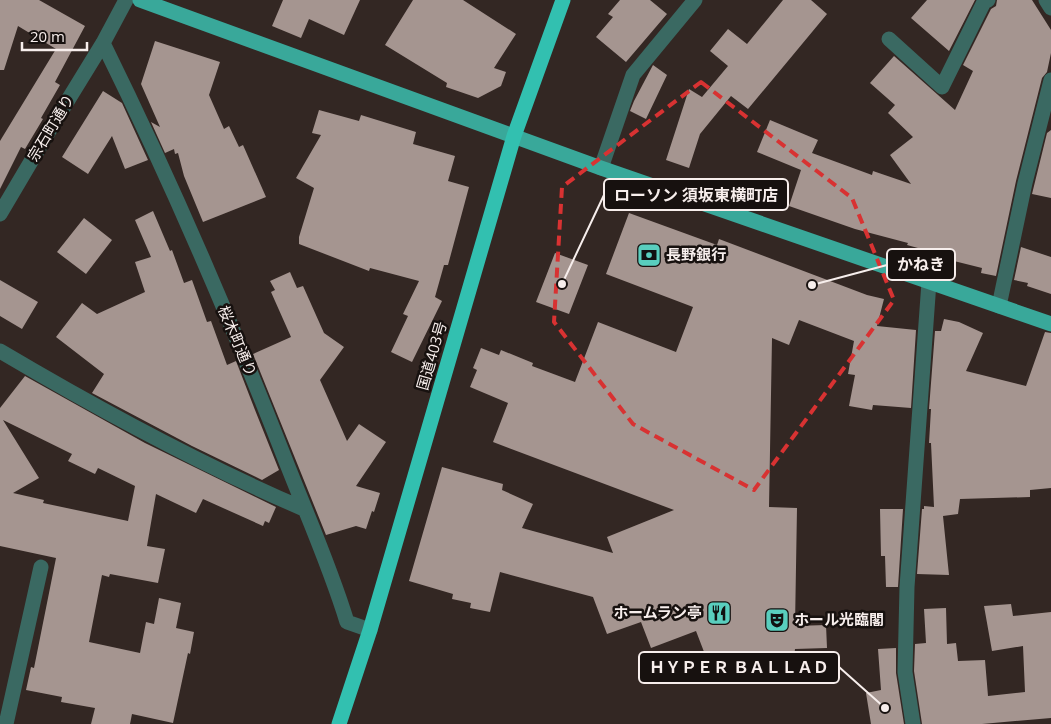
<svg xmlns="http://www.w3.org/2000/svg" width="1051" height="724" font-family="'Open Sans','Noto Sans JP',sans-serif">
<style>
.building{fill:#a59590;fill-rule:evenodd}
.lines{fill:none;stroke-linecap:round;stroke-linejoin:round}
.minor{stroke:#3a6962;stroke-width:15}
.major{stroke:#39a89a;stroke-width:15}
.highway{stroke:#32c0b0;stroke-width:15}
.marked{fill:none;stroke:#d83232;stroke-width:4;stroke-dasharray:10 6;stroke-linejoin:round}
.labels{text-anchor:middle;stroke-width:5;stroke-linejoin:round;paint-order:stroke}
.street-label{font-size:15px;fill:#f7eeec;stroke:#17110f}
.poi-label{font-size:15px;font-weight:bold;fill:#f7eeec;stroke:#17110f;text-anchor:start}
.leader{fill:none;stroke:#f7eeec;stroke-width:2}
.callout-dot{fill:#f7eeec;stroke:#17110f;stroke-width:2}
.callout{fill:#17110f;stroke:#f7eeec;stroke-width:2}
.callout-label{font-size:16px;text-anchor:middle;font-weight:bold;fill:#f7eeec}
</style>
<rect width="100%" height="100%" fill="#332723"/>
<path class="building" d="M0 0H39L85 26 55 82 60 85 41 118 43 119 25 149 21 147 0 189V141L56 49 18 26 4 70H0Z
M283 0H360L344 35 309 19 301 38 272 26Z
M413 0H463L516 34 494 68 506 72 501 86 478 98 446 87 447 83 385 45Z
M620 0H650L667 14 626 62 596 37 613 17 608 14Z
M783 0H811L827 14 748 109 731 96 700 134 689 168 666 160 689 89 702 97 728 66 710 51 728 29 747 44Z
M927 0H975L949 51 911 18Z
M997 0H1032L1051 30V53L1047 72 1042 78 1016 181 996 276 981 273 982 268 946 259 947 256 907 245 908 243 855 229 789 206 801 170 757 152 770 120 818 140 812 153 872 175 873 171 911 184 890 155 913 137 888 113 895 105 870 83 894 56 955 110 973 71 963 65 991 9 996 6Z
M155 41 220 62 209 95 224 129 229 126 239 147 243 145 266 197 203 222 184 176 178 153 175 154 174 149 165 153 151 122 160 127 141 84Z
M653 65 667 75 646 119 630 111 634 101Z
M103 91 122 103 148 160 125 169 112 136 88 174 62 157Z
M319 110 359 121 361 115 416 132 413 144 455 156 448 181 469 187 448 265H444L435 297 442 301 412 362 391 352 408 316 403 314 419 281 370 268 369 271 299 244V237L314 188 296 178 321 135 312 133Z
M1051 130V198L1032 194 1047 133Z
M153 211 170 251 172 250 184 283 192 280 207 322 211 321 227 365 236 361 255 410 279 470 262 480 192 446 92 393 104 374 56 337 82 303 97 314 145 292 135 262 151 257 135 220Z
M629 213 717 245 719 239 867 295 884 299 877 326 916 330 911 408 873 405 872 410 849 406 855 375 848 374 854 341 799 320 789 345 772 338 769 507 797 508 795 626 826 625 827 648 795 649 794 658 706 657 696 631 651 648 641 622 607 634 593 597 500 572 490 612 470 608 471 603 452 599 453 594 409 581 442 467 503 484 502 490 533 504 522 528 613 553 607 537 674 510 493 442 508 403 470 387 477 370 473 368 481 348 499 355 501 350 533 363 532 366 575 382 598 322 676 352 693 307 606 274Z
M84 218 112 240 86 274 57 252Z
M1021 247 1051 257V294L1027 286 1028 283 1014 280Z
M555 253 588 265 569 314 536 302Z
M290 272 297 288 303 286 324 333 344 347 320 380 347 441 359 424 386 442 356 486 380 493 374 512 372 511 366 529 356 526 326 535 253 354 291 337 271 292 275 290 270 281Z
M0 280 38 302 22 329 0 316Z
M944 319 959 322 983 333 966 371 1026 386 1045 332 1051 333V488L1030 490V497L960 499 958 514 943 516 949 575 917 574 922 509H924V506L934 507 931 443H929L931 409H929L935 331H941Z
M25 376 145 443 276 507 269 523 265 521 263 526 203 499 196 513 156 494 147 546 165 549 158 583 110 574 109 577 102 575 89 642 140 653 146 622 154 624 159 598 181 603 176 628 194 632 190 654 188 653 173 723 132 714 130 724H91L95 708 61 702 62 697 26 690 31 667 34 668 56 558 0 546V408ZM3 420 72 454 68 461 95 474 98 468 135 486 128 521 43 503 44 500 13 493 39 478Z
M880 509H903L898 587H886L885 556H881Z
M1011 604 1013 616 1051 612V718L982 724H922L914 671 915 644 926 643 924 609 946 608 947 644 956 643 958 661 985 660 988 696 1025 692 1023 646 992 651 984 606Z
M896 648V673L904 724H871L866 693 881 690 878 649Z"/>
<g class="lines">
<path class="minor" d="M1046 0 1051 8
M889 39 942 87 984 2 988 0
M103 43C170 179 230 318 285 459 306 513 330 566 347 622L370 630
M601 168 633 75 695 0
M0 214 49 131 103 43 126 0
M999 306 1025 183 1051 80
M0 351C98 409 199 464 304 509
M6 724 41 567
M913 724 905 672 907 587 929 282"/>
<path class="major" d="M140 0 601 168 1051 324"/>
<path class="highway" d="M339 724 370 630 514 136 563 0"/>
</g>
<path class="marked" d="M701 82 852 198 894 300 754 490 633 424 554 322 562 187Z"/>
<defs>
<g id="bank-square" transform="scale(1.25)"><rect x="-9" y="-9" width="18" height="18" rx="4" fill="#59cebe" stroke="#17110f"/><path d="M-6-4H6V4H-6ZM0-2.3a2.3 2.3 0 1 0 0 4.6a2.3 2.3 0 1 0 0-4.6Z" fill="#111"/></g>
<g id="restaurant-square" transform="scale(1.25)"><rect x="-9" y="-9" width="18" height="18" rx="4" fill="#59cebe" stroke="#17110f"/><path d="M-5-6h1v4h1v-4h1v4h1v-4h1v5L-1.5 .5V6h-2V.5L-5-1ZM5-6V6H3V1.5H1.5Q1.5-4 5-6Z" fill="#111"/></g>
<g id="theatre-square" transform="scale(1.25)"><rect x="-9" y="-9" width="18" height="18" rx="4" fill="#59cebe" stroke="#17110f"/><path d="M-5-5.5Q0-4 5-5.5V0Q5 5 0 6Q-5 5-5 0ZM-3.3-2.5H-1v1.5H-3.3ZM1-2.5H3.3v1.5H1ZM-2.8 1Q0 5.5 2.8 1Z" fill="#111"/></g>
</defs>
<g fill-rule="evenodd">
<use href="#bank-square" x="649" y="255"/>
<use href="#restaurant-square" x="719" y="613"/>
<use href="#theatre-square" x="777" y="620"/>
</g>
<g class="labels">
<g class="street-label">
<text transform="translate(51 128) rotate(-59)" y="5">宗石町通り</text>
<text transform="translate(237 341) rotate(67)" y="5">桜木町通り</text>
<text transform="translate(432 356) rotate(-74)" y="5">国道403号</text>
</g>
<g class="poi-label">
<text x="666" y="260">長野銀行</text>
<text x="702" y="618" text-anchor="end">ホームラン亭</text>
<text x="794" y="625">ホール光臨閣</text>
</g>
</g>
<path class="leader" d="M562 284L604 195M812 285L887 265M885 708L839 667"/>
<g class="callout-dot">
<circle cx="562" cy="284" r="5"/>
<circle cx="812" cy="285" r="5"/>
<circle cx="885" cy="708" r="5"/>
</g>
<g class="callout">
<rect x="604" y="179" width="184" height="31" rx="5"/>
<rect x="887" y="249" width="68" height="31" rx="5"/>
<rect x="639" y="652" width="200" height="31" rx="5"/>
</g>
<g class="callout-label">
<text x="696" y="201">ローソン 須坂東横町店</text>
<text x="921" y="270">かねき</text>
<text x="739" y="673">ＨＹＰＥＲ ＢＡＬＬＡＤ</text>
</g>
<path d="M22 42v8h65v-8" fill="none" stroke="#f7eeec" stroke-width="2.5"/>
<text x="30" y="42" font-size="15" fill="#f7eeec" stroke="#17110f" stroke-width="4" paint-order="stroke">20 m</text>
</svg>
